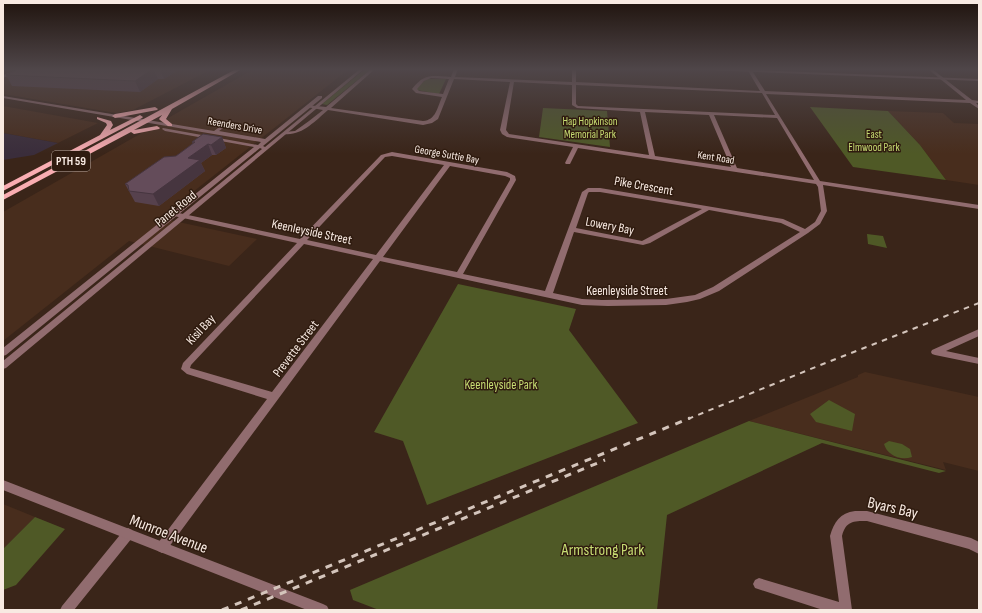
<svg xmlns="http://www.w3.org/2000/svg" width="982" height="613" font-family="'Sofia Sans Condensed',sans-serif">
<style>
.built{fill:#482d1d}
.industrial{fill:#3a2d3b}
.green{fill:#4f5926}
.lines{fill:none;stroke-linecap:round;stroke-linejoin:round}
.minor{fill:#916c6f;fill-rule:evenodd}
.tertiary{fill:#916c6f;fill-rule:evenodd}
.primary{fill:#f9adb2;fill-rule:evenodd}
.rail-far1{stroke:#d4c5bc;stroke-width:2;stroke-dasharray:5.5 5.5;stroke-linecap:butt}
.rail{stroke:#d4c5bc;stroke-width:3;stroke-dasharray:7 7;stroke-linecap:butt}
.wall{fill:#56414d}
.shaded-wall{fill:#46353f}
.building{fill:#644c5a;stroke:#46353f}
.labels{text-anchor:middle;stroke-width:3;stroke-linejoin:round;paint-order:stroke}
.far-park-label{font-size:11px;fill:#c7dd73;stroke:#2f1b0f}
.far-street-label{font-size:11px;fill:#f8eae2;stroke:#2f1b0f}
.shield{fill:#2f1b0f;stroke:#bcaca3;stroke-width:1}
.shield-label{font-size:12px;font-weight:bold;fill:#f8eae2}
.street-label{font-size:13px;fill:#f8eae2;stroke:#2f1b0f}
.park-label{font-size:13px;fill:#c7dd73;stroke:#2f1b0f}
.near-street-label{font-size:16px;fill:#f8eae2;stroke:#2f1b0f}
.near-park-label{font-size:16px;fill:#c7dd73;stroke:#2f1b0f}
</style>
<rect width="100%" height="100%" fill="#3a2519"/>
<path class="built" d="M25 69H212L133 110 116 113 3 94V78Z
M254 69H349L160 218 257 239 229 266 129 241 3 341V212Z
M3 106 98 123 58 143 3 133Z
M888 111 943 113 954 123 979 124V185L946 180 920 145Z
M865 372 979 397V471L943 462 946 470 749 421 858 377V375Z
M3 504 35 517 3 549Z"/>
<path class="industrial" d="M3 133 58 143 34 155 3 160Z"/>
<path class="green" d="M365 69H371L327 105 322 104Z
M427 79H446L439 94 417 90 416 88Z
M810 107 888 111 920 145 946 180 853 167Z
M543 108 607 111 610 147 539 137Z
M867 234 883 236 887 248 868 244Z
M458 284 576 309 569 330 638 423 427 505 403 441 374 432Z
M829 400 855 414 852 431 816 422 810 414Z
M749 421 946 471 939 473 822 443 667 515 657 610H379L353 600 350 590Z
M889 441 902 444 910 449 912 457C900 461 887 455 884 444Z
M35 517 65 529 16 585 3 590V549Z"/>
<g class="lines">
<path class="minor" d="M371 69H375L331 108 423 121C436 120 437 108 442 97L416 93 412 89C425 73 431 76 451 77L454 69H458L455 77 572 82V69H576V82L760 91 747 69H751L765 91 966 100 928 69H932L972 100 979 101V103H976L979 106V109L970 103 766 94 820 181 979 205V209L823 185 827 211 820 224 808 233 719 291 700 299 687 302 666 305 608 306 582 305 380 261 166 551 162 553 158 551 156 547 158 543 267 399 187 374 181 369 183 363 297 243 174 216 171 214 172 213 174 212 300 239 381 155 392 152 507 172 515 176 516 180 463 274 545 291 582 192 588 188H600L783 219 805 229 815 222 821 211 818 187 816 184 578 148 570 164H566L565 163 573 147 507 137 502 134 500 130 510 82 454 79 438 119 432 123 423 125 328 110C315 121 302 136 284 134V132L295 131 309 121 323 110 307 107V105L326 107ZM431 78 449 79 443 94 419 91 417 89 424 81ZM514 82 572 85V105L577 108 640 112 649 155 509 134 506 130ZM576 85 762 93 775 115 578 106 576 104ZM645 112 709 115 731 167 655 156ZM714 115 777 118 814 180 737 168ZM392 156 444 165 376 255 307 240 385 157ZM450 166 505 176 510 178V180L457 272 383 257ZM589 192H600L702 209 642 241 576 228 588 193ZM709 210 781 223 800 232 713 287 695 295 666 299 602 300 582 299 553 293 574 232 643 245 650 243ZM304 244 373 259 272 392 190 368 191 365Z
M979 329V336L946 351 979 358V364L935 355 932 354 931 352 932 350Z
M855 511H867L971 538 979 542V554L969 549 867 521C853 521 846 521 842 536L852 610H823L755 588 753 584 755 580 759 578 839 602 830 536C834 522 840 513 855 511Z
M128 528 132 530 134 534 132 538 74 610H60L62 606 124 530Z"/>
<path class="tertiary" d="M20 69H25L3 78V75Z
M360 69H364L6 368 3 369V361L262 149 260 148 6 355 3 356V348L254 147 165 131 162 129 163 128 258 145 261 142 3 98V96L214 131 230 119 232 120V122L219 131 265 139 318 96H322V98L263 146 265 147Z
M704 69H730L979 79V81L706 70Z
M3 480 323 604 327 606 329 610H307L3 490Z"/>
<path class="primary" d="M236 69H242L172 109 166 119 172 124V126H168L160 120 159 119 162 115 134 130 157 126 160 128 159 129 134 134 131 132 3 200V195Z
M155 107 158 109 157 110 115 118 112 116 115 114Z
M140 115 143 117 142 118 3 191V186L100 135 107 125 106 123 97 119V117L111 121 113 125 110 130Z"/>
<path class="rail-far1" d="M688 419 818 366 979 303"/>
<path class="rail" d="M222 610 690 418
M241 610 605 460"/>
</g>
<path class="wall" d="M19 69H174L175 72 164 79H158L140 92 12 86 6 75Z
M222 137 226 148 216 155H212L201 163 205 171 159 206 135 202 125 184 176 156 193 144 192 142Z"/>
<path class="shaded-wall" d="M153 69 158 79 140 92 135 81Z
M160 69H174L175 72 164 79Z
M222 137 226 148 216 155 211 145Z
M208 144 212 155 201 163 205 171 159 206 153 194 188 158Z"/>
<path class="building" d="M19 69H161H153L135 81 6 75Z
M203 134 222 137 211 145 208 144 188 158 200 160 153 194 129 191 128 185 125 184 164 157 176 156 195 142H192Z"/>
<linearGradient id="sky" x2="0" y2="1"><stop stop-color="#20140e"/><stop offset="0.45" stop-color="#4f4649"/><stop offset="1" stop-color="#4f4649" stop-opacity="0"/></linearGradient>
<rect width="982" height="154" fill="url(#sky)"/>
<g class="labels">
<g class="far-park-label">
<text x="590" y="125">Hap Hopkinson<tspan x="590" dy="13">Memorial Park</tspan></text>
<text x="874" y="138">East<tspan x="874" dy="13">Elmwood Park</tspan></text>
</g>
<g class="far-street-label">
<text transform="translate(235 125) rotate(10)" y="4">Reenders Drive</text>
<text transform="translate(447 154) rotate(10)" y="4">George Suttie Bay</text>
<text transform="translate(716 157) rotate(9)" y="4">Kent Road</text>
</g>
<rect class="shield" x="52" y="151" width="38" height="20" rx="3"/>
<g class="shield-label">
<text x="71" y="165">PTH 59</text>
</g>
<g class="street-label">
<text transform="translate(644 185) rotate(10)" y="5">Pike Crescent</text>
<text transform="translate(175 208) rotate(-39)" y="5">Panet Road</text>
<text transform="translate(610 225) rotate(11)" y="5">Lowery Bay</text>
<text transform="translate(312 231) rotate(12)" y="5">Keenleyside Street</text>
<text x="627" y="295">Keenleyside Street</text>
<text transform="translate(200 329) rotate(-47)" y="5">Kisil Bay</text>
<text transform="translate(295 348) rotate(-53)" y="5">Prevette Street</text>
</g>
<g class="park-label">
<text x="501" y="389">Keenleyside Park</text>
</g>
<g class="near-street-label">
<text transform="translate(893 507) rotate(13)" y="6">Byars Bay</text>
<text transform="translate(169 533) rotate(21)" y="6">Munroe Avenue</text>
</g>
<g class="near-park-label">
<text x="603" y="555">Armstrong Park</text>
</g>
</g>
<rect width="982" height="613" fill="none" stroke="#f8eae2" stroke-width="8"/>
</svg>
